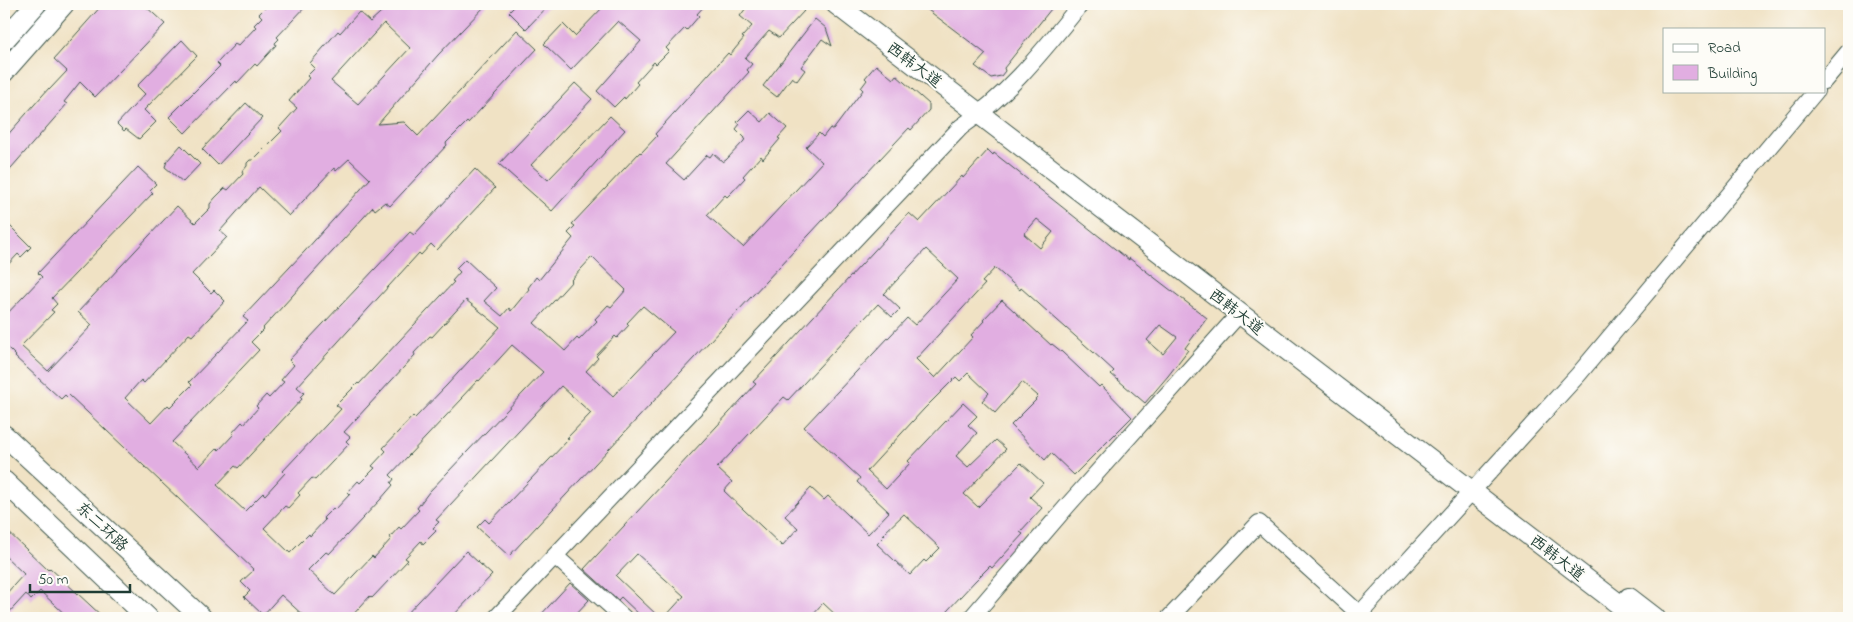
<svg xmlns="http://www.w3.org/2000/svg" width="1853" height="622" font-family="'Indie Flower','LXGW WenKai TC',sans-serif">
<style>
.building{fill:#e1aee1;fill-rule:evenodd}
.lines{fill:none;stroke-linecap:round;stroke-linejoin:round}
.minor-casing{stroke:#3e564a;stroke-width:18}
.major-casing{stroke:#3e564a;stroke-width:22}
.minor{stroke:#fff;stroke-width:16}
.major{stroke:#fff;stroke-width:20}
.labels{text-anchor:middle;stroke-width:4;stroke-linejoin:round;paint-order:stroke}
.street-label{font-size:16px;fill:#1f3d34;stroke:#fdfcf7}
</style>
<rect width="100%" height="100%" fill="#fdfcf7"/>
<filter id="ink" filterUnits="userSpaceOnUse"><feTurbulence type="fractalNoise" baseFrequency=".02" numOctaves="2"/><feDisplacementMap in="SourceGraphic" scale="10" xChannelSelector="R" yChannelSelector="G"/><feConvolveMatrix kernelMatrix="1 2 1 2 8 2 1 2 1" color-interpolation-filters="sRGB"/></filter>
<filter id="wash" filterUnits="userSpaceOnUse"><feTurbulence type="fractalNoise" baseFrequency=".0096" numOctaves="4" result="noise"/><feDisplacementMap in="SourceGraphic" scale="20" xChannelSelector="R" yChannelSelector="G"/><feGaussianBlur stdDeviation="1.12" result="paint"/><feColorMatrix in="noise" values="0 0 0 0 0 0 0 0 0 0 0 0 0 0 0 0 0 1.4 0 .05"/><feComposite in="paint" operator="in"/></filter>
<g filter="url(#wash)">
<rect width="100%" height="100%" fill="#f0e2c4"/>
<g id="blocks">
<path class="building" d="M103 4H143L165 24 95 97 80 82 64 102 67 104 4 176V139L49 88 50 89 67 71 54 59Z
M269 4H308L277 37 279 39 275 43 276 45 257 66 255 64 237 83 236 81 185 133 169 117 220 66 217 63 235 44 238 46 256 27 254 25 262 17 259 14Z
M390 4H487L438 55 378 124 404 122 418 136 517 30 537 49 468 123 467 122 446 143 447 145 390 206 385 202 375 210 373 207 263 328 264 329 251 342 259 350 172 442 199 467 217 448 219 450 234 434 232 433 242 422 244 424 258 408 256 406 266 395 269 398 284 382 281 380 294 365 289 360 410 232 414 235 475 169 495 188 437 250 431 244 421 255 419 253 297 387 304 393 300 397 302 399 238 468 235 466 217 485 245 511 263 493 265 495 285 473 283 471 341 409 336 405 358 383 359 384 454 282 452 281 460 272 456 268 465 259 496 288 484 301 502 316 509 308 511 311 529 289 528 288 536 277 539 280 573 238 568 233 575 226 572 224 640 152 641 153 657 136 655 134 728 53 730 55 744 38 742 37 752 26 740 16 749 4H795L804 11 779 38 769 31 745 58 752 64 747 70 749 72 666 164 684 180 707 155 710 157 713 153 723 162 726 160 744 141 745 138 736 129 740 124 737 122 749 110 762 122 770 113 787 128 778 138 780 139 763 159 761 156 743 176 745 178 731 193 727 197 725 195 707 215 743 247 822 162 806 147 819 133 823 137 830 128 833 130 863 90 861 88 867 80 865 78 876 65 893 79 896 75 929 104V110L911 130 909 128 509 556 477 527 485 519 489 523 569 439 567 438 591 413 561 386 436 520 439 522 433 528 436 531 423 544 421 541 405 558 408 560 372 598 370 596 350 618H306L281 595 263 615 244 597 250 591 241 582 254 570 69 395 67 397 65 395 61 399 15 357 16 356 4 344V317L42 277 38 273 138 167 156 184 150 190 153 193 52 298 57 304 51 310 54 312 21 346 48 371 92 325 78 312 177 206 195 223 210 208V204L215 198 225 188 228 190 243 174 242 172 247 166V163L250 160H253L282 131 279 128 297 108 289 101 309 78 307 76 315 68 310 63 338 31 340 33 359 12 370 22ZM384 23 410 48 358 104 331 81ZM349 159 370 179 305 251 243 317 248 321 189 382 192 385 170 407 168 405 151 423 125 398 141 380 144 383 189 334 192 336 225 301 214 290 211 293 192 274 227 237 220 231 259 187 289 216 334 168 336 171ZM592 257 626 290 611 307 608 305 595 319 597 321 579 340 577 338 565 351 534 323 572 281 571 280ZM466 300 500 327 447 385 415 418 413 416 383 448 386 451 372 466 375 468 360 483 358 481 348 492 350 494 335 510 333 508 323 518 325 520 310 536 309 534 290 553 264 528 285 506 288 508 300 495 298 493 312 478 315 480 349 444 346 441 350 437 344 432 415 355 414 353 430 336 432 337ZM643 306 674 332 613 396 586 371 598 358 596 356 615 336 617 338 629 325 627 323ZM512 345 543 372 429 492 417 508 419 510 401 529 399 527 390 537 391 539 374 558 372 556 335 595 308 570 326 552 329 554 380 500 393 485 391 483 394 479 390 475 462 399 461 398 478 380 479 381Z
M517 4H550L526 29 509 12Z
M606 4H706L697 14 699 16 687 30 685 28 666 48 669 51 656 64 654 62 636 82 638 84 625 99 624 97 614 107 597 91 641 41 618 21 571 70 544 44 563 24 575 36Z
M920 4H1055L1004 68 1005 71 1001 76 991 78 975 66 986 54Z
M815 19 826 28 832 46 822 39 801 67 805 70 797 81 792 77 777 97 763 86Z
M182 40 197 56 144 110 156 122 139 139 126 129 124 131 117 124 145 94 137 86Z
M575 83 592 99 531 165 548 180 610 116 625 130 552 211 499 164Z
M246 103 262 118 218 165 202 149Z
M181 145 200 164 183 182 165 167 167 161Z
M988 150 993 155 994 153 1129 260V258L1207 318 1185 348 1188 350 1168 376 1145 403 1111 374 1114 371 1102 360 1021 288 1020 290 995 268 982 282 985 284 916 359 935 378 973 337 971 335 984 321 983 320 1002 300 1051 345 1052 344 1062 352 1099 387 1101 385 1132 417 1074 475 1051 453 1045 460 1011 425 1036 400 1035 399 1038 396 1022 382 995 413 982 401 989 393 968 373 960 381 956 377 924 409 867 471 886 489 910 463 908 461 963 403 977 416 968 425 977 433 956 456 968 467 996 440 1006 449 964 494 978 507 1021 463 1043 483 1030 497 1042 508 1020 532 1023 534 992 568 990 566 975 581 948 610 949 612 943 618H839L823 603 809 618H664L684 596 637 554 616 576 660 618H643L621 597 618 600 584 569 756 384 753 382 909 213 919 222 962 176 963 178ZM1037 219 1053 232 1040 248 1024 234ZM926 249 958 279 915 325 907 318 804 427 860 478 857 482 889 512 868 534 828 496 824 500 811 488 785 516 798 528 782 546 724 491 732 482 717 468 784 397 788 400 878 304 892 317 900 309 884 294ZM1160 325 1177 337 1163 354 1147 340ZM904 514 940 548 926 562 924 560 910 575 877 544 885 536 883 534Z
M4 220 31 247 21 257 18 254 4 269Z
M4 528 48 570 50 568 104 618H69L40 591 31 600 26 594 4 618V596L24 574 4 555Z
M466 551 492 575 451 618H403Z
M570 583 589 600 572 618H538Z"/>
</g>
</g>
<g filter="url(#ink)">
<use href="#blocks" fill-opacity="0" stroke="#3e564a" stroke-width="1"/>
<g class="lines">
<g class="minor-casing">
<path id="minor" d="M1824 81 1849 51
M555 556 624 618
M496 618 961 127C1009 95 1045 48 1081 4
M971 618 1068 505 1240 313
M1169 618 1259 523 1364 618
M1356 618 1578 375 1816 91"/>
</g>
<g class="major-casing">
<path id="major" d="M836 4 1637 618
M4 40 36 4
M4 72 64 4
M4 435 202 618
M4 481 148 618
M1629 598 1655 618"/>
</g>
<use href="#minor" class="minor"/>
<use href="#major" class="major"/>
</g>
</g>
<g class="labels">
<g class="street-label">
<text transform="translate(915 64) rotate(37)" y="6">西韩大道</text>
<text transform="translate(1237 311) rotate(38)" y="6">西韩大道</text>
<text transform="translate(103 526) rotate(43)" y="6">东二环路</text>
<text transform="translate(1558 557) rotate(38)" y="6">西韩大道</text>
</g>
</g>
<rect width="1853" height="622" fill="none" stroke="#fdfcf7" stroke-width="20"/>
<rect x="1663" y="28" width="162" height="65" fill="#fdfcf7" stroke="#a4b0a9"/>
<rect x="1673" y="44" width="25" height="8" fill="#ffffff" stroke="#a4b0a9"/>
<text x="1708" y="52" font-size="15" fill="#1f3d34">Road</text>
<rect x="1673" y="65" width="25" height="15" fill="#e1aee1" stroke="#a4b0a9"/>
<text x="1708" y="78" font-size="15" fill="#1f3d34">Building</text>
<path d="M30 584v8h100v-8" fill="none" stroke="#1f3d34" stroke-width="2.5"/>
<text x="38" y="584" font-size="15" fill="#1f3d34" stroke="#fdfcf7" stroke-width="4" paint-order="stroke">50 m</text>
</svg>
